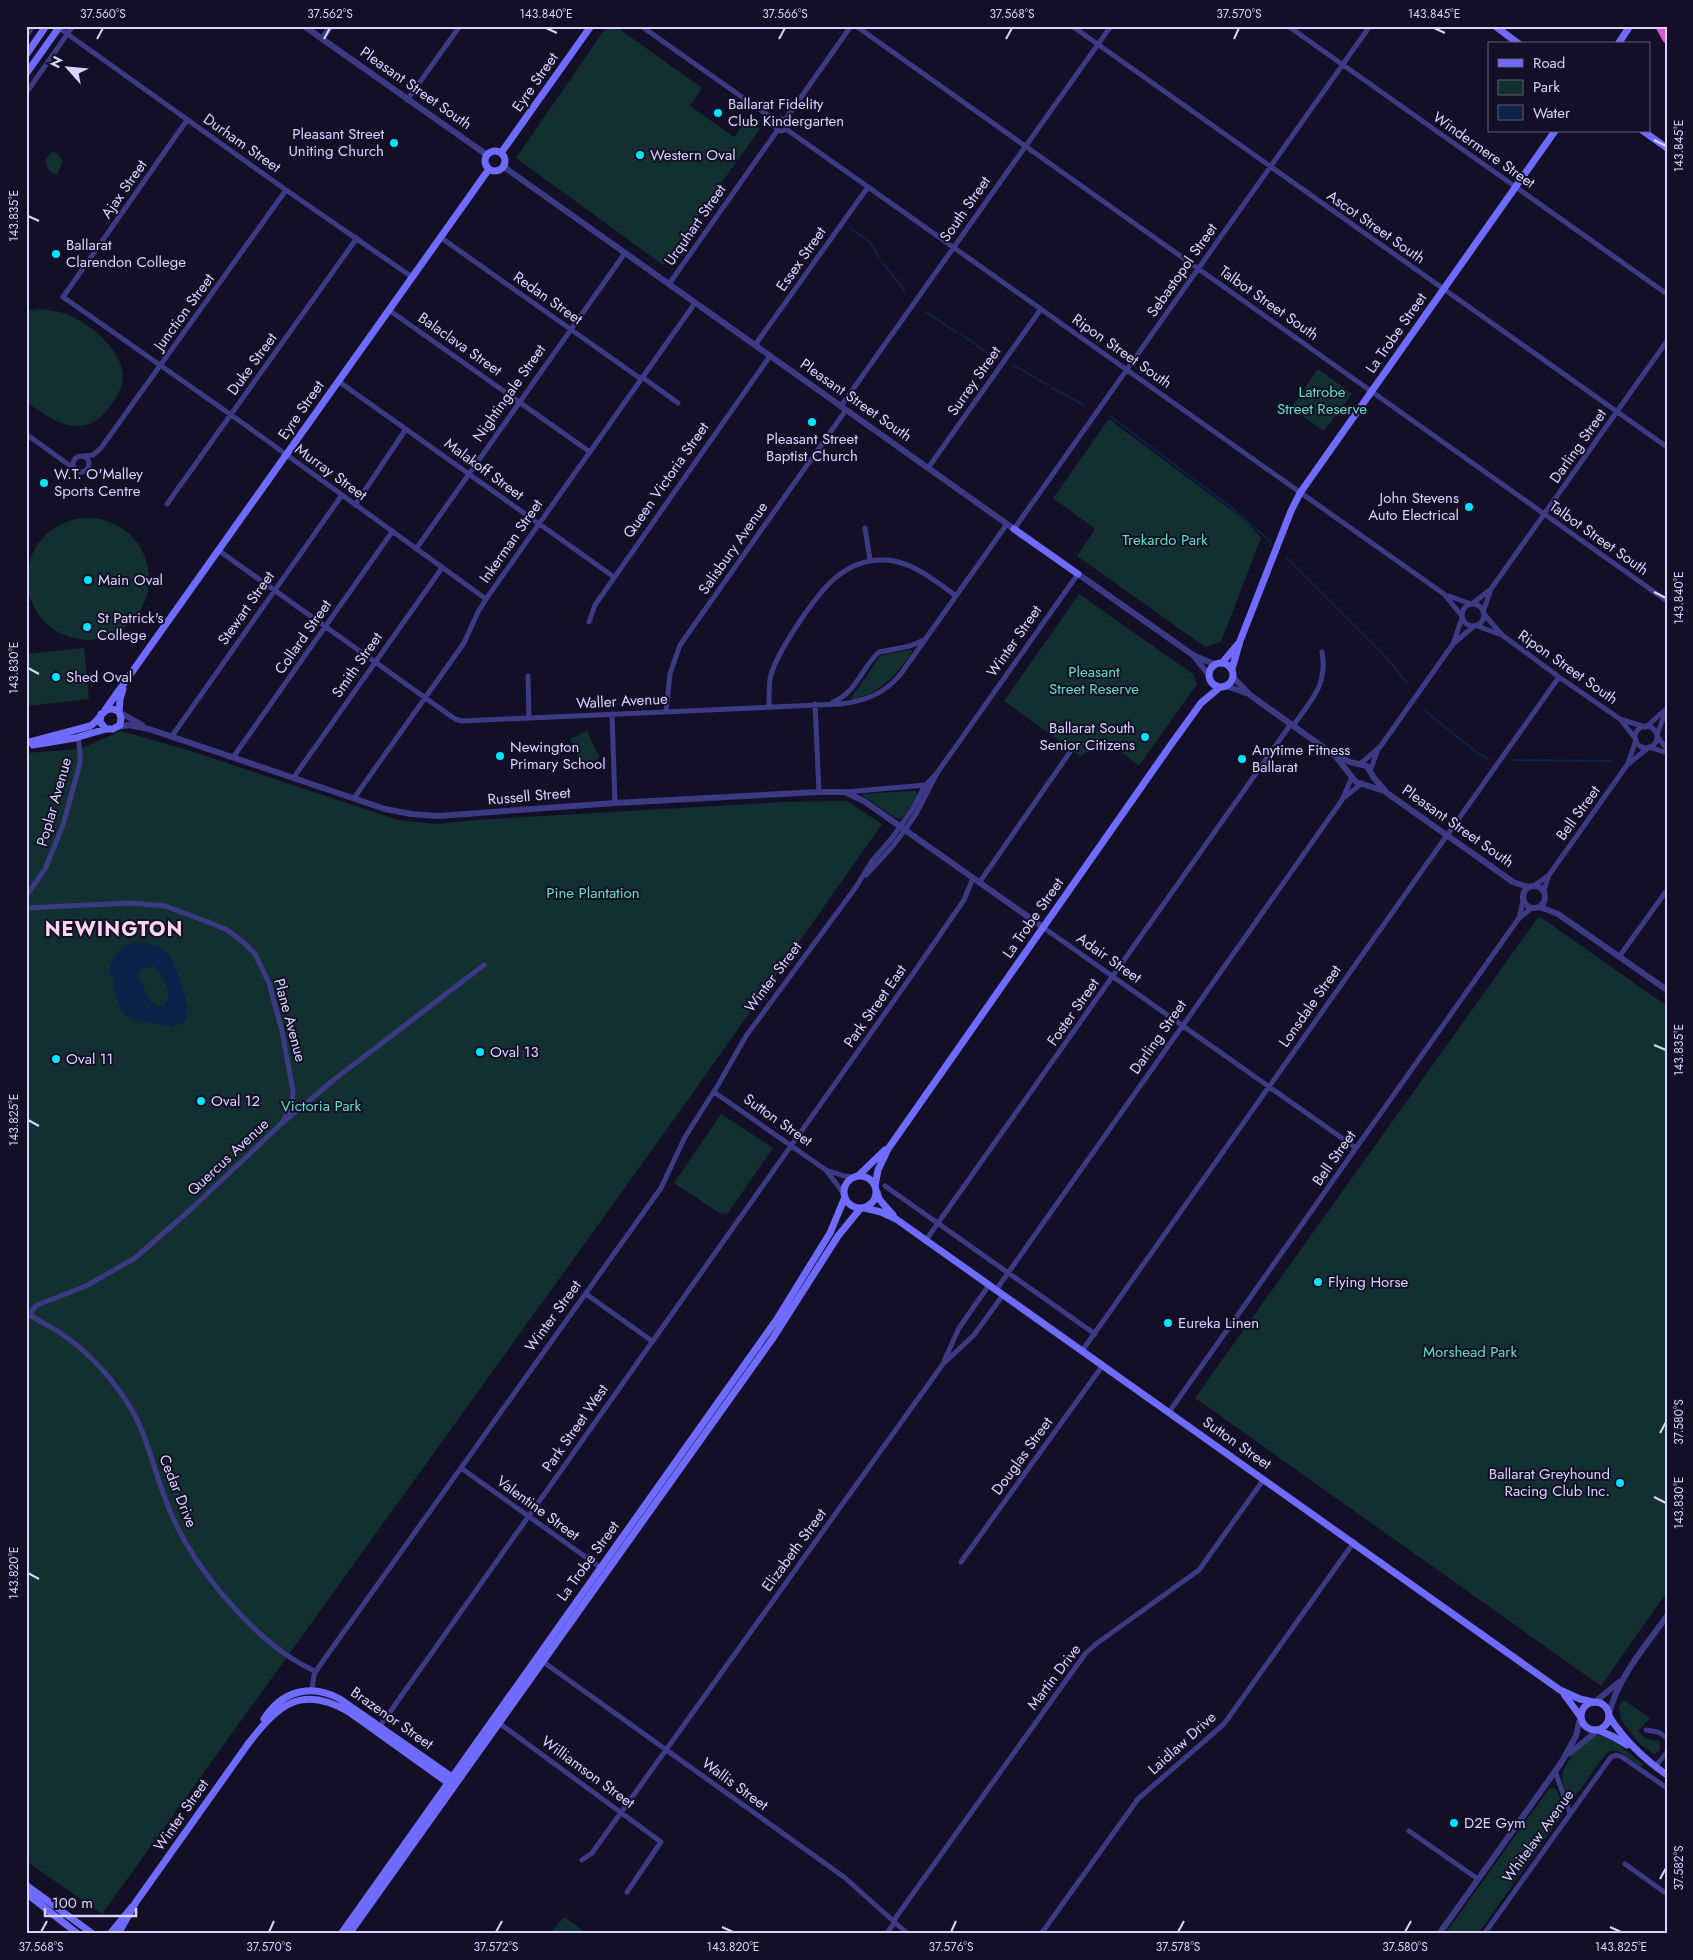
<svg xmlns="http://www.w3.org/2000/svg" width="1693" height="1960" font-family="Jost,sans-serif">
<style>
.green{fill:#12302f}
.water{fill:#0c2248;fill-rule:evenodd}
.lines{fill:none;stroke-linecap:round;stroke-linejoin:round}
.stream{stroke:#0c2248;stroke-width:2}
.minor{stroke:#3d3a85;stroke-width:5}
.tertiary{stroke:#3d3a85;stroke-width:6}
.secondary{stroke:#6f6bff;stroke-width:7}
.trunk{stroke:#e055d1;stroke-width:9}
.ticks{fill:none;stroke:#d9d4ff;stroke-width:2}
.poi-dot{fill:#00e5ff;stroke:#130f26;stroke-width:2}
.labels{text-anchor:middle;stroke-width:4;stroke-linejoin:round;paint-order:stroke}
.street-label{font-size:15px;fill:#d9d4ff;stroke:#130f26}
.poi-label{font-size:15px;fill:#d9d4ff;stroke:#130f26;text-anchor:start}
.park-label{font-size:15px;fill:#5fe0c0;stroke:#130f26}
.district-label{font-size:20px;font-weight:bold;letter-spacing:1px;fill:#ffd6f0;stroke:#130f26}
.neatline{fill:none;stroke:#d9d4ff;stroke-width:2}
.ticks-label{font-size:12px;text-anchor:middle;fill:#d9d4ff}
</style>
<rect width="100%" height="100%" fill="#130f26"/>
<path class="green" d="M607 26H615L702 88 690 106 734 137 747 119 760 129 663 265 516 158Z
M51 152 57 153 63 161 57 175C49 173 46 167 46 159Z
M39 309C48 310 58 311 66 314 89 322 122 350 123 376 123 388 114 402 107 410 99 420 90 426 78 426 59 426 41 412 26 402V311Z
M1318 369 1352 394 1324 431 1291 408Z
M1109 419 1246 521 1261 538 1221 642 1205 647 1077 556 1095 529 1053 498Z
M27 579a61 61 0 1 1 122 0a61 61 0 1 1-122 0Z
M1079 594 1193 674 1197 684 1139 766 1107 741 1080 756 1004 701Z
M84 648 89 699 26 706V654Z
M909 650H912L911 654C895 676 881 692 854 699L851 698 881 655Z
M121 731 188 750 398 820 436 824 475 820 785 802 847 801 882 824 693 1093 102 1914 26 1861V753L80 749Z
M587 731 600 758 583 766 570 739Z
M912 791H916L917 794 907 813 900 819 894 817 861 794Z
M1539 916 1667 1006V1592L1601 1686 1195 1398Z
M721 1114 773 1148 728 1213 721 1214 674 1183Z
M1624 1700 1650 1718 1638 1731 1646 1739 1660 1741V1750L1654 1754 1640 1744 1621 1720 1619 1707Z
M1598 1735 1610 1738 1643 1764 1642 1767 1618 1751H1610L1604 1756 1571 1802C1567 1796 1563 1786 1562 1779 1560 1765 1585 1739 1598 1735Z
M1552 1787 1557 1790 1563 1806V1814L1478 1934H1445L1548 1790Z
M564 1917 588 1934H549Z"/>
<path class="water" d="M137 942C146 943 160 945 167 952 175 961 190 1005 187 1016 187 1019 185 1021 183 1023L172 1027 136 1020 125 1015 121 1010 112 984 115 980 108 973C115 954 116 948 137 942ZM152 966C163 974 179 1000 159 1007L150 1001 137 974 140 970Z"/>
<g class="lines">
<path class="stream" d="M850 228 870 242 879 257
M882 262 905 291
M926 312 956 332
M961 334 994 358
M1013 365 1048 385
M1052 388 1084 405
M1110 416 1232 508 1271 542
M1286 557 1386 657 1407 683
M1424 710 1476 752 1488 759
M1513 760 1611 761"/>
<path class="minor" d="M641 26 776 121
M856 26 1667 601
M1072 26 1667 447
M1288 26 1667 294
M59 28 286 190 412 277
M26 36 33 26
M26 93 73 26
M407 100 460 26
M775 125a6 6 0 1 1 12 0a6 6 0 1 1-12 0Z
M187 120 63 297 244 424 486 599
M785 120 851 26
M786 129 1444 594 1462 616
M440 237 641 379
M669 284 777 131
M389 310 590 452
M755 345 868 187
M642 377 678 403
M338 381 614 577
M841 406 1111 26
M26 434 76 470
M73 464a8 8 0 1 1 16 0a8 8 0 1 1-16 0Z
M84 456 93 455 101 448 286 190
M928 468 1041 309
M167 504 357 238
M355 505 406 429
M865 528 870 560
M1014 529 1370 26
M416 549 625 253
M218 550 455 719 462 721 840 704C865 701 884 694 900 675L1007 524
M1449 596 1471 604
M1472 604 1491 589 1667 341
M1462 615a11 11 0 1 1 22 0a11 11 0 1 1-22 0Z
M1483 612 1490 592
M1484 614 1502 635 1559 677 1620 719 1645 727
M589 622 595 605 770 356
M1477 626 1499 634
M1454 641 1462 618
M528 676 529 718
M833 702C856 693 862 667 879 652L910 646 924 640
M815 704 819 792
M769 706C769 697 769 688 770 679 775 654 818 590 839 575 852 565 868 559 885 560 912 561 934 580 955 595
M666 711 670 674 680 645 846 410
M612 714 615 803
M1620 719 1635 738
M1293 726C1311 700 1328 685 1322 652
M1635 737a11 11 0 1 1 22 0a11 11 0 1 1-22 0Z
M1646 727 1666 709
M1657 735 1667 708
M172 736 342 495
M1657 736 1667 749
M1649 747 1667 753
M234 756 392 532
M1628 763 1636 740
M1360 764 1380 747 1453 644 1474 626
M1370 771 1377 752
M294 777 442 568
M846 792 925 785
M1345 797 1362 783
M354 798 464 643 478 612 486 599 695 303
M866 875 892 847 905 830 916 814 937 773 1078 574
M979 883 1070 752
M1535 885 1549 875 1627 765 1648 748
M1544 890 1549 875
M26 896 45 869 63 825 80 763V752L78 737
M26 908 130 903 165 906 208 922 227 930 243 942 255 954 269 983 282 1031 293 1091 292 1105 283 1121
M1519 918 1523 901
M1044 928 1356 1148
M1619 957 1667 890
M714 1092 826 1170 844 1176 854 1177
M826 1170 844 1194
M885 1186 1095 1334
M26 1209V1234
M926 1240 1291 724
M996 1290 1342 800 1352 777
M586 1294 652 1341
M26 1312C37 1321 51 1326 62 1334 87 1351 108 1374 125 1399 148 1432 154 1474 170 1511 194 1569 258 1646 315 1671
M29 1314 37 1305 86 1286 135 1258 190 1210 281 1124 336 1078 484 965
M1082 1351 1559 677
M944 1361 959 1328 989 1285
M1169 1412 1519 918 1532 908
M461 1468 601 1568
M961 1562 1103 1365
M542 1661 844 1877 908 1934
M312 1690 314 1675 318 1668 661 1188 685 1137 718 1085 746 1036 856 887 872 861 892 838 912 810 924 787 937 773
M499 1723 661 1842 627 1892
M380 1726 917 968 964 900 973 878
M1646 1730 1658 1732 1667 1738
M1655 1767 1667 1752
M1555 1771 1570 1813
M1409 1831 1478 1879
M582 1860 592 1853 943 1364 974 1335 1003 1295
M1625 1864 1667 1894
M894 1920 1085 1654 1096 1644 1199 1570 1264 1479
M886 1934 895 1922
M1041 1934 1138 1799 1224 1724 1354 1542
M1484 1934 1611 1757 1616 1755 1622 1757 1667 1788
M1666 1934 1667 1933"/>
<path class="tertiary" d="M304 26 487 155
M322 39 331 26
M504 167 1014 529
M1078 574 1193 655 1214 664
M1193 655 1208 674
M1233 677 1250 695 1334 755 1350 762 1367 766 1374 778 1387 793 1513 882 1528 887
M1226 686 1249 694
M119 712 142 725
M118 727 129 725 149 729 385 809 411 814 438 816 615 803 819 792H845L864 801 1044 928
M1336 757 1356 782 1384 791
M1523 897a11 11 0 1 1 22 0a11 11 0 1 1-22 0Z
M1540 907 1558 914 1667 990
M1595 1702 1619 1682
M1609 1714C1618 1677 1645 1647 1667 1616
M1570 1753 1597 1731
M1439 1934 1561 1763 1576 1736 1580 1718"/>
<path class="secondary" d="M1495 26 1519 44
M1618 44 1630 26
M26 55 46 26
M26 74 60 26
M1643 131 1667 148
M485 161a10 10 0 1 1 20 0a10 10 0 1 1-20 0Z
M501 153 591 26
M1014 529 1078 574
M1209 675a12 12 0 1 1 24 0a12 12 0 1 1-24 0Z
M1222 663 1238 644
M1232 669 1240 641 1291 511 1300 493 1555 131
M105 710 489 169
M119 712 120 699 123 689
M26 743 90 726C101 720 104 702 119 712L121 718 120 725 113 729H106L100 722 101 714
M33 745 75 738 106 729
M844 1192a16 16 0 1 1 32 0a16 16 0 1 1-32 0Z
M858 1176 885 1150
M875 1186 878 1170 888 1149 1170 746 1201 703 1219 688
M877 1192 879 1199 893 1215
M864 1208 881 1212 896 1219 1560 1690 1580 1699 1593 1702
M1564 1694 1580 1716
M1581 1716a14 14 0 1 1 28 0a14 14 0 1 1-28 0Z
M1609 1716C1624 1740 1644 1759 1667 1775
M264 1719C282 1691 310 1683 340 1699L455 1779
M1598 1730 1614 1737 1627 1745
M26 1885 93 1934
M26 1893 78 1934
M110 1934 132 1907
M118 1934 136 1902 248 1744C278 1705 301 1684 349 1712L451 1785
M341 1934 777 1319 830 1233 845 1197
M349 1934 773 1338 838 1236 860 1209"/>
<path class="trunk" d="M1660 26 1667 39"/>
</g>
<path class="ticks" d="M546 28 557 33M1434 28 1445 33M97 39 103 28M324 39 330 28M779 39 785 28M1006 39 1012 28M1234 39 1239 28M1654 140 1666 146M28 216 39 221M1654 592 1666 598M28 668 39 674M1654 1045 1666 1050M28 1120 39 1126M1660 1433 1666 1422M1654 1497 1666 1503M28 1573 39 1579M1660 1879 1666 1868M722 1927 733 1932M1610 1927 1621 1932M41 1932 47 1921M269 1932 274 1921M496 1932 502 1921M951 1932 956 1921M1178 1932 1184 1921M1405 1932 1411 1921"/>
<g class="poi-dot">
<circle cx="718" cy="113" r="5"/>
<circle cx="394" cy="143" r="5"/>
<circle cx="640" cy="155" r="5"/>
<circle cx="56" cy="254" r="5"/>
<circle cx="812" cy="422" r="5"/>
<circle cx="44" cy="483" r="5"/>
<circle cx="1469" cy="507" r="5"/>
<circle cx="88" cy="580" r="5"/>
<circle cx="87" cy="627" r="5"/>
<circle cx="56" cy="677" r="5"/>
<circle cx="1145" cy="737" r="5"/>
<circle cx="500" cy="756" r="5"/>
<circle cx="1242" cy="759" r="5"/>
<circle cx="480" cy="1052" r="5"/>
<circle cx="56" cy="1059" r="5"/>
<circle cx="201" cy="1101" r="5"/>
<circle cx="1318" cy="1282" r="5"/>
<circle cx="1168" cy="1323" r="5"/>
<circle cx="1620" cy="1483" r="5"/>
<circle cx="1454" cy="1823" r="5"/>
</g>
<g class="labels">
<g class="street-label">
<text transform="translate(535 82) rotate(-55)" y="5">Eyre Street</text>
<text transform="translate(416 88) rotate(35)" y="5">Pleasant Street South</text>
<text transform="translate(242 143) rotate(35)" y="5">Durham Street</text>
<text transform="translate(1484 150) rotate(35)" y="5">Windermere Street</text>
<text transform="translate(124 189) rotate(-55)" y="5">Ajax Street</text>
<text transform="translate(965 209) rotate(-55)" y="5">South Street</text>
<text transform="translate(695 225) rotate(-55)" y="5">Urquhart Street</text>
<text transform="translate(1376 227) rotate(35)" y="5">Ascot Street South</text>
<text transform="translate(801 259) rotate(-55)" y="5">Essex Street</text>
<text transform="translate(1182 270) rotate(-55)" y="5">Sebastopol Street</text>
<text transform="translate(548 298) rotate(35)" y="5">Redan Street</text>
<text transform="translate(1269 303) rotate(35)" y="5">Talbot Street South</text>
<text transform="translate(184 312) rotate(-54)" y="5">Junction Street</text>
<text transform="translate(1396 333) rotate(-55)" y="5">La Trobe Street</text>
<text transform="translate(460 344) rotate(35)" y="5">Balaclava Street</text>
<text transform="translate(1122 351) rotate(35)" y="5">Ripon Street South</text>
<text transform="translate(252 364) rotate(-54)" y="5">Duke Street</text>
<text transform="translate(974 381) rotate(-55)" y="5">Surrey Street</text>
<text transform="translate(509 393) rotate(-55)" y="5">Nightingale Street</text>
<text transform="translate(856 400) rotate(35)" y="5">Pleasant Street South</text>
<text transform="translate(301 410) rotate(-55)" y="5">Eyre Street</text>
<text transform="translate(1578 446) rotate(-55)" y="5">Darling Street</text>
<text transform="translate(484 469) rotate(36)" y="5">Malakoff Street</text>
<text transform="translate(331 472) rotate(36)" y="5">Murray Street</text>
<text transform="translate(666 480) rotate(-55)" y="5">Queen Victoria Street</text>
<text transform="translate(1599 538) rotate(35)" y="5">Talbot Street South</text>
<text transform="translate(511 541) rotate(-55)" y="5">Inkerman Street</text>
<text transform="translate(733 548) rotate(-55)" y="5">Salisbury Avenue</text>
<text transform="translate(246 608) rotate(-55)" y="5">Stewart Street</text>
<text transform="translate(303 637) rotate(-55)" y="5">Collard Street</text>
<text transform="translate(1014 641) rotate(-55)" y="5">Winter Street</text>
<text transform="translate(357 665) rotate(-55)" y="5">Smith Street</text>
<text transform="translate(1568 667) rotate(35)" y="5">Ripon Street South</text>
<text transform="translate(622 701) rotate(-3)" y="5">Waller Avenue</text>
<text transform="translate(529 796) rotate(-5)" y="5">Russell Street</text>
<text transform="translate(54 802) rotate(-74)" y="5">Poplar Avenue</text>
<text transform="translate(1578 813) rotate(-54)" y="5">Bell Street</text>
<text transform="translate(1458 826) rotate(35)" y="5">Pleasant Street South</text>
<text transform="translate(1033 918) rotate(-55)" y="5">La Trobe Street</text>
<text transform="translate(1109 958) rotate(35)" y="5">Adair Street</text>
<text transform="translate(773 977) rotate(-53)" y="5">Winter Street</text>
<text transform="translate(875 1006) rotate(-55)" y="5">Park Street East</text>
<text transform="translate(1310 1006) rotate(-55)" y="5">Lonsdale Street</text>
<text transform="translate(1073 1012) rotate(-55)" y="5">Foster Street</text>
<text transform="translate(290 1020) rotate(75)" y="5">Plane Avenue</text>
<text transform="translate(1158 1037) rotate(-55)" y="5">Darling Street</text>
<text transform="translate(778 1120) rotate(35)" y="5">Sutton Street</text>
<text transform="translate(228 1157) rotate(-43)" y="5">Quercus Avenue</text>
<text transform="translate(1334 1158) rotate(-55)" y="5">Bell Street</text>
<text transform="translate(553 1316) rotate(-54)" y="5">Winter Street</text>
<text transform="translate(575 1428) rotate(-55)" y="5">Park Street West</text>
<text transform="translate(1237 1443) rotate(35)" y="5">Sutton Street</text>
<text transform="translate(1022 1456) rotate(-54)" y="5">Douglas Street</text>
<text transform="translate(178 1491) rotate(68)" y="5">Cedar Drive</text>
<text transform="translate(538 1508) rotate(36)" y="5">Valentine Street</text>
<text transform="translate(794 1550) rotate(-54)" y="5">Elizabeth Street</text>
<text transform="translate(588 1561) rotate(-54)" y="5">La Trobe Street</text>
<text transform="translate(1054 1677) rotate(-53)" y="5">Martin Drive</text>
<text transform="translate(392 1718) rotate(35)" y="5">Brazenor Street</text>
<text transform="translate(1182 1743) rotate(-42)" y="5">Laidlaw Drive</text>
<text transform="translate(588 1772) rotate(36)" y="5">Williamson Street</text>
<text transform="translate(735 1784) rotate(36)" y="5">Wallis Street</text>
<text transform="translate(181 1815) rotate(-55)" y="5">Winter Street</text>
<text transform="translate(1538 1836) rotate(-54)" y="5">Whitelaw Avenue</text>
</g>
<g class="poi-label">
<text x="728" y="109">Ballarat Fidelity<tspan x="728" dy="17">Club Kindergarten</tspan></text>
<text x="384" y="139" text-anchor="end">Pleasant Street<tspan x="384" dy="17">Uniting Church</tspan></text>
<text x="650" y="160">Western Oval</text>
<text x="66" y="250">Ballarat<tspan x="66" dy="17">Clarendon College</tspan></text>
<text x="812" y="444" text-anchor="middle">Pleasant Street<tspan x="812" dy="17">Baptist Church</tspan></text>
<text x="54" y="479">W.T. O'Malley<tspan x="54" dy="17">Sports Centre</tspan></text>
<text x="1459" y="503" text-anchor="end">John Stevens<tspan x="1459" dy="17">Auto Electrical</tspan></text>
<text x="98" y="585">Main Oval</text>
<text x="97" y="623">St Patrick's<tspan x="97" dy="17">College</tspan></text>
<text x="66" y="682">Shed Oval</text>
<text x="1135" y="733" text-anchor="end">Ballarat South<tspan x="1135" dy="17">Senior Citizens</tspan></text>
<text x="510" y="752">Newington<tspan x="510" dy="17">Primary School</tspan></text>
<text x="1252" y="755">Anytime Fitness<tspan x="1252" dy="17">Ballarat</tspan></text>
<text x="490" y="1057">Oval 13</text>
<text x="66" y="1064">Oval 11</text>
<text x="211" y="1106">Oval 12</text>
<text x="1328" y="1287">Flying Horse</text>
<text x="1178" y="1328">Eureka Linen</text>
<text x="1610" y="1479" text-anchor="end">Ballarat Greyhound<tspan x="1610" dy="17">Racing Club Inc.</tspan></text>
<text x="1464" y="1828">D2E Gym</text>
</g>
<g class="park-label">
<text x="1322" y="397">Latrobe<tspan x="1322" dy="17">Street Reserve</tspan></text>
<text x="1165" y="545">Trekardo Park</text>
<text x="1094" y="677">Pleasant<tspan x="1094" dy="17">Street Reserve</tspan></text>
<text x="593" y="898">Pine Plantation</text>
<text x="321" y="1111">Victoria Park</text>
<text x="1470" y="1357">Morshead Park</text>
</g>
<g class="district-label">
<text x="114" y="936">NEWINGTON</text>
</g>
</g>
<rect width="1693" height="1960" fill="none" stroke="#130f26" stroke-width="55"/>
<rect x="1488" y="42" width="162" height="90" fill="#130f26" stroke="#625e7d"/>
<rect x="1498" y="59" width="25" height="8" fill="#6f6bff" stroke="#625e7d"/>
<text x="1533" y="68" font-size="15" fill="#d9d4ff">Road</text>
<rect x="1498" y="80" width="25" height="15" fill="#12302f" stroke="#625e7d"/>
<text x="1533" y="92" font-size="15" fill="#d9d4ff">Park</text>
<rect x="1498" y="105" width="25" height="15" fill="#0c2248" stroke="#625e7d"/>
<text x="1533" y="118" font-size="15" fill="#d9d4ff">Water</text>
<g transform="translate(68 68) rotate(297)" stroke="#130f26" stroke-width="4" paint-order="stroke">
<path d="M0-4L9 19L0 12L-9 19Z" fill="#d9d4ff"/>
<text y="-8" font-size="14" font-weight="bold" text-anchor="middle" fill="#d9d4ff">N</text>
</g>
<path d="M45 1908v8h91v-8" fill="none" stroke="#d9d4ff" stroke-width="2.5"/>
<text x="52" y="1908" font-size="15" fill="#d9d4ff" stroke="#130f26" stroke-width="4" paint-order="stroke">100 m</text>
<rect x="28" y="28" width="1638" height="1904" class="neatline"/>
<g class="ticks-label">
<text x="103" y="18">37.560°S</text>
<text x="330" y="18">37.562°S</text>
<text x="546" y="18">143.840°E</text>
<text x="785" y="18">37.566°S</text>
<text x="1012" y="18">37.568°S</text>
<text x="1239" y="18">37.570°S</text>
<text x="1434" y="18">143.845°E</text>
<text transform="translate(1679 146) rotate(-90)" y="4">143.845°E</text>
<text transform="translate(14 216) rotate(-90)" y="4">143.835°E</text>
<text transform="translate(1679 598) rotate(-90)" y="4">143.840°E</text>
<text transform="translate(14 668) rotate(-90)" y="4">143.830°E</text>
<text transform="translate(1679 1050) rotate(-90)" y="4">143.835°E</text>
<text transform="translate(14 1120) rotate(-90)" y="4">143.825°E</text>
<text transform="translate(1679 1422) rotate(-90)" y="4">37.580°S</text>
<text transform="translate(1679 1503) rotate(-90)" y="4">143.830°E</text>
<text transform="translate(14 1573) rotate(-90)" y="4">143.820°E</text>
<text transform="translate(1679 1868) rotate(-90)" y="4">37.582°S</text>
<text x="41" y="1951">37.568°S</text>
<text x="269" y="1951">37.570°S</text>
<text x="496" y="1951">37.572°S</text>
<text x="733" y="1951">143.820°E</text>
<text x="951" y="1951">37.576°S</text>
<text x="1178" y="1951">37.578°S</text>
<text x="1405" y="1951">37.580°S</text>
<text x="1621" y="1951">143.825°E</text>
</g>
</svg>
